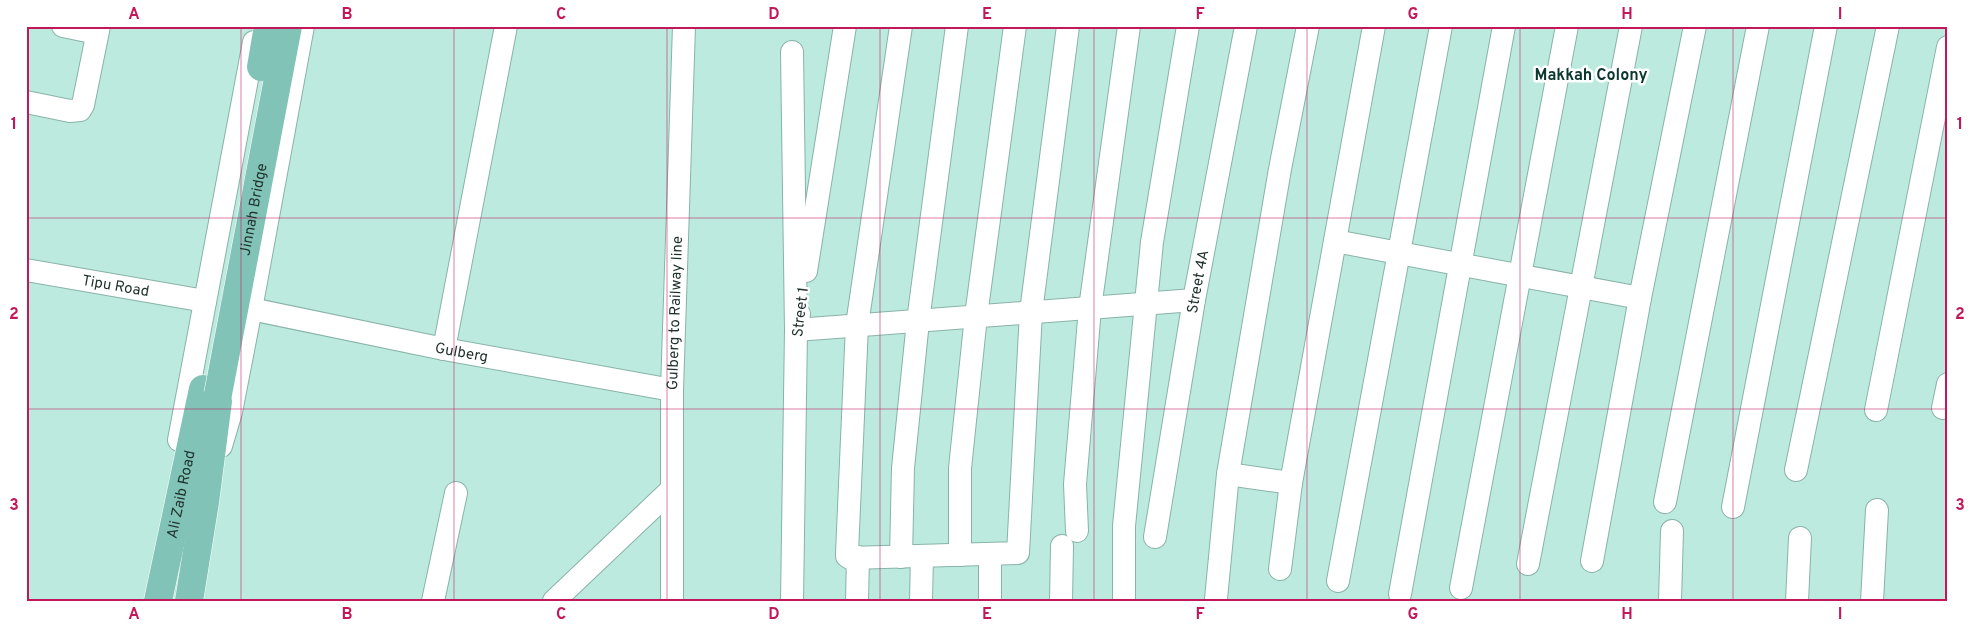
<svg xmlns="http://www.w3.org/2000/svg" width="1974" height="627" font-family="Overpass,sans-serif">
<style>
.lines{fill:none;stroke-linecap:round;stroke-linejoin:round}
.minor-casing{stroke:#88b3a8;stroke-width:24}
.major-casing{stroke:#fff;stroke-width:29}
.minor{stroke:#fff;stroke-width:22}
.major{stroke:#82c3b7;stroke-width:28}
.major-bridge-casing{stroke:#fff;stroke-width:29;stroke-linecap:butt}
.major-bridge{stroke:#82c3b7;stroke-width:28}
.grid{fill:none;stroke:#c2185b;stroke-width:1;stroke-opacity:0.55}
.labels{text-anchor:middle;stroke-width:5;stroke-linejoin:round;paint-order:stroke}
.street-label{font-size:15px;fill:#1f312c;stroke:#fff}
.neighbourhood-label{font-size:16px;font-weight:bold;fill:#0c372f;stroke:#fff}
.neatline{fill:none;stroke:#c2185b;stroke-width:2}
.grid-label{font-size:16px;text-anchor:middle;font-weight:bold;fill:#c2185b}
</style>
<rect width="100%" height="100%" fill="#bdeade"/>
<g class="lines">
<g class="minor-casing">
<g id="minor">
<path d="M63 26 97 33"/>
<path d="M901 26 857 325 847 553V556L850 558 1018 553 1031 312 1068 26"/>
<path d="M792 52 796 330 1194 300"/>
<path d="M26 102 70 111 80 110 83 105 99 26"/>
<path d="M1335 241 1640 298"/>
<path id="s1" d="M26 270 205 301"/>
<path d="M806 271 845 26"/>
<path id="s2" d="M251 309 444 349 672 390"/>
<path d="M444 349 506 26"/>
<path d="M1943 408 1948 384"/>
<path d="M1876 410 1948 47"/>
<path d="M179 440 254 42"/>
<path d="M221 446 231 412 251 309 303 26"/>
<path d="M1796 470 1888 26"/>
<path d="M1228 474 1291 483"/>
<path d="M1665 502 1758 26"/>
<path d="M1733 507 1826 26"/>
<path d="M1077 531 1075 484 1090 308 1129 26"/>
<path id="s3" d="M1155 537 1194 300 1246 26"/>
<path d="M960 555V468L976 316 1015 26"/>
<path d="M901 557 903 468 918 321 957 26"/>
<path d="M1592 561 1640 298 1695 26"/>
<path d="M1528 564 1631 26"/>
<path d="M1280 569 1291 483 1374 26"/>
<path d="M1338 581 1441 26"/>
<path d="M1461 588 1567 26"/>
<path d="M1400 594 1504 26"/>
<path d="M1216 599 1228 474 1280 169 1308 26"/>
<path d="M433 601 456 493"/>
<path d="M554 601 672 489"/>
<path id="s4" d="M672 601V390L684 26"/>
<path d="M792 601 796 330 799 314"/>
<path d="M857 601 858 557"/>
<path d="M921 601 922 556"/>
<path d="M990 601V555"/>
<path d="M1061 601 1062 546"/>
<path d="M1124 601V526L1152 242 1188 26"/>
<path d="M1670 601 1672 531"/>
<path d="M1797 601 1800 538"/>
<path d="M1872 601 1877 510"/>
</g>
</g>
<g class="major-casing">
<g id="major">
<path id="s5" d="M158 601 203 389"/>
<path d="M189 601 205 502 218 401"/>
</g>
</g>
<use href="#minor" class="minor"/>
<use href="#major" class="major"/>
<g class="major-bridge-casing">
<g id="major-bridge">
<path d="M261 67 268 26"/>
<path id="s6" d="M218 394 288 26"/>
</g>
</g>
<use href="#major-bridge" class="major-bridge"/>
</g>
<path class="grid" d="M241 26V601M454 26V601M667 26V601M880 26V601M1094 26V601M1307 26V601M1520 26V601M1733 26V601M26 218H1948M26 409H1948"/>
<g class="labels">
<g class="street-label">
<text dy="5" stroke="none"><textPath href="#s6" startOffset="188">Jinnah Bridge</textPath></text>
<text dy="5" stroke="none"><textPath href="#s3" startOffset="259">Street 4A</textPath></text>
<text dy="5" stroke="none"><textPath href="#s1" startOffset="91">Tipu Road</textPath></text>
<text transform="translate(800 312) rotate(-83)" y="5">Street 1</text>
<text dy="5" stroke="none"><textPath href="#s4" startOffset="288">Gulberg to Railway line</textPath></text>
<text dy="5" stroke="none"><textPath href="#s2" startOffset="215">Gulberg</textPath></text>
<text dy="5" stroke="none"><textPath href="#s5" startOffset="109">Ali Zaib Road</textPath></text>
</g>
<g class="neighbourhood-label">
<text x="1591" y="80">Makkah Colony</text>
</g>
</g>
<rect width="1974" height="627" fill="none" stroke="#ffffff" stroke-width="55"/>
<rect x="28" y="28" width="1918" height="572" class="neatline"/>
<g class="grid-label">
<text x="134" y="19">A</text>
<text x="347" y="19">B</text>
<text x="561" y="19">C</text>
<text x="774" y="19">D</text>
<text x="987" y="19">E</text>
<text x="1200" y="19">F</text>
<text x="1413" y="19">G</text>
<text x="1627" y="19">H</text>
<text x="1840" y="19">I</text>
<text x="14" y="129">1</text>
<text x="1960" y="129">1</text>
<text x="14" y="319">2</text>
<text x="1960" y="319">2</text>
<text x="14" y="510">3</text>
<text x="1960" y="510">3</text>
<text x="134" y="619">A</text>
<text x="347" y="619">B</text>
<text x="561" y="619">C</text>
<text x="774" y="619">D</text>
<text x="987" y="619">E</text>
<text x="1200" y="619">F</text>
<text x="1413" y="619">G</text>
<text x="1627" y="619">H</text>
<text x="1840" y="619">I</text>
</g>
</svg>
